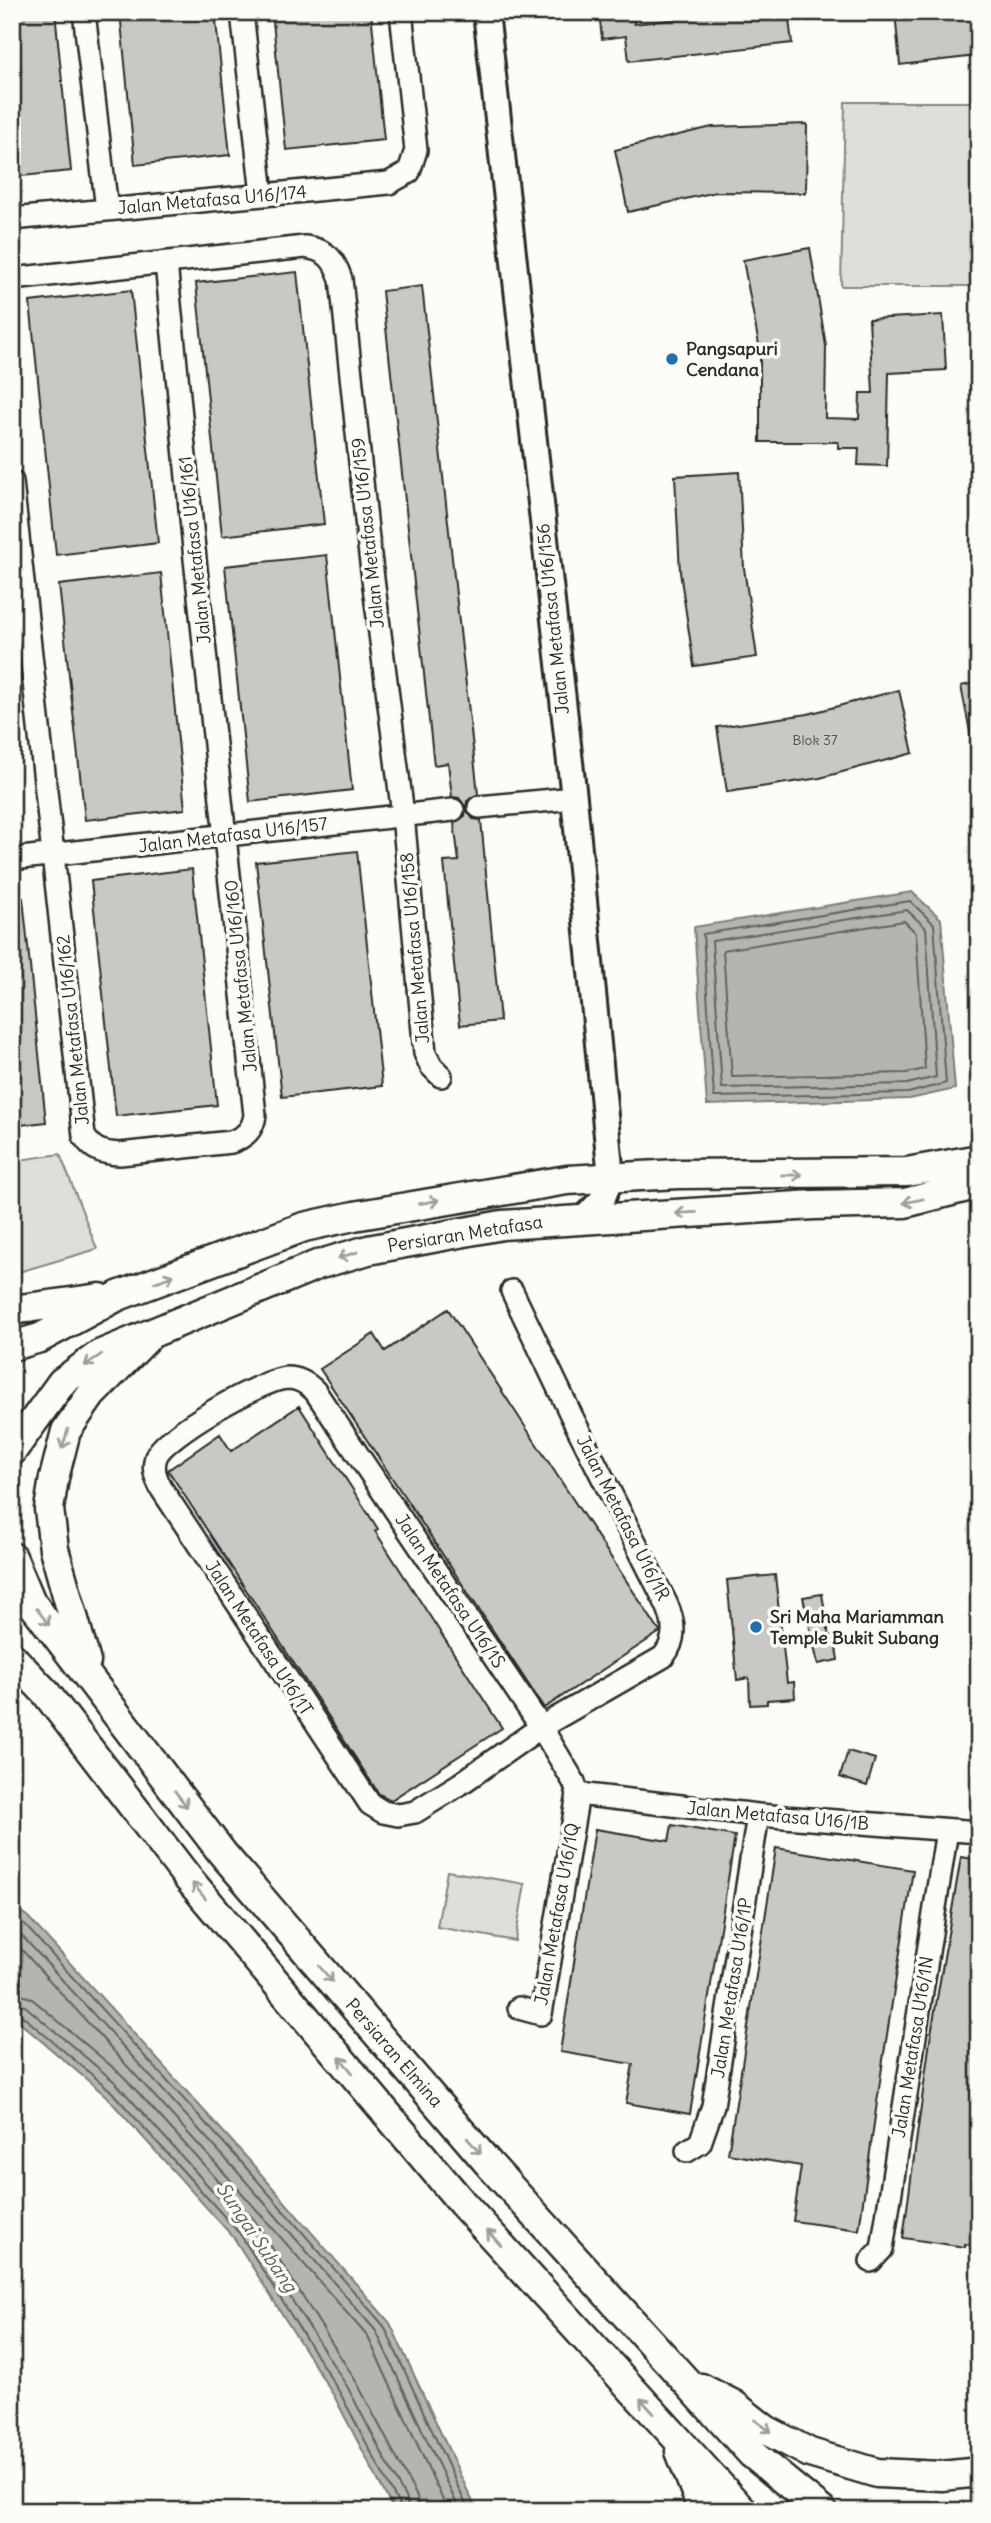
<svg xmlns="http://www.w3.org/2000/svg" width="991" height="2523" font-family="Delius,sans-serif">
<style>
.green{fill:#dfdeda;stroke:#858482;stroke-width:2}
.water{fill:#b5b4b1;stroke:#7e7d7b;stroke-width:2}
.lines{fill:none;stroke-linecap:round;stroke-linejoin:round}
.shore{stroke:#626261;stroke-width:2}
.building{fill:#c9c8c4;stroke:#2b2b2b;stroke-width:2}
.minor-casing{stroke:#2b2b2b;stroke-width:26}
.tertiary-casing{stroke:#2b2b2b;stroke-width:30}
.secondary-casing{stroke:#2b2b2b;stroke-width:33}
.minor{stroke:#fdfcf7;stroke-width:21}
.tertiary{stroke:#fdfcf7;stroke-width:24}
.secondary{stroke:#fdfcf7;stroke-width:28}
.oneway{stroke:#9e9e9b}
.poi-dot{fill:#1f6fb2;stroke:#fdfcf7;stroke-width:2.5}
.labels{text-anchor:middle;stroke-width:7;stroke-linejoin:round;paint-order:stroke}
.number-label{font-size:14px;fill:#525251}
.street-label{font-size:18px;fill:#2b2b2b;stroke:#fdfcf7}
.poi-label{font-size:18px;font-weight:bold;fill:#2b2b2b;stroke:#fdfcf7;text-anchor:start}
.water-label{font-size:19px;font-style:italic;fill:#5b5b5a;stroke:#fdfcf7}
</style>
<rect width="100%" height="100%" fill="#fdfcf7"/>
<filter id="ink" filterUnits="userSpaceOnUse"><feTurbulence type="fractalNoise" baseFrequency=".0143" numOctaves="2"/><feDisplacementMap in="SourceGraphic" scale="14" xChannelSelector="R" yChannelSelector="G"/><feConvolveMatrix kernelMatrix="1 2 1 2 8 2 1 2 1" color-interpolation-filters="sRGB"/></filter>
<g filter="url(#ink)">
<path class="green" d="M845 102H979V286H841Z
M60 1154 97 1249 12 1274V1161Z
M447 1871 525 1884 515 1941 437 1927Z"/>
<path class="water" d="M912 892 941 919 955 1089 910 1099 707 1105 694 927Z
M12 1905 28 1917 247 2158 390 2323 477 2511H394L334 2396 234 2238 105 2095 12 2016Z"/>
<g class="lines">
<path class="shore" d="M910 901 934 924 946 1083 908 1093 714 1097 703 934Z
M907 910 926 928 936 1077 907 1084 722 1088 712 941Z
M904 921 916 933 925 1069 906 1073 732 1077 723 950Z
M12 1914 23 1923 242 2163 384 2326 469 2511
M12 1925 235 2169 376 2331 460 2511
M12 1939 227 2176 368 2337 448 2511
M12 1992 31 1998 123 2076 255 2221 357 2383 417 2497 419 2511
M12 2003 25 2006 116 2083 246 2228 348 2388 407 2501 409 2511
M12 2012 19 2013 110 2090 240 2234 340 2393 399 2505 400 2511"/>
</g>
<path class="building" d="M14 12H55L71 171 12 177V74H21Z
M120 12H215L230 155 135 165Z
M272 12H371L384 140 286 150Z
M599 12H633L634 24 740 12H788L792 43 629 61 626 36 602 39Z
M895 12H972L976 56 900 65Z
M807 124 806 193 716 192 628 212 615 150 712 127Z
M810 248 826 346 825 418 859 419 860 393H873L869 319 943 315 946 370 889 373 887 466 858 465 859 448H838V442H760V350L743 260Z
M297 272 324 524 222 536 196 283Z
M422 286 478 794 467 801 466 809 473 819 481 820 500 1021 460 1025 444 862 459 861 454 823 465 816 466 808 459 798 452 797 448 763 434 765 382 291Z
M131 290 158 543 56 555 30 302Z
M739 472 744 568 757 657 694 666 680 572 675 476Z
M327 555 352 790 250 802 225 566Z
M161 573 185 809 85 820 59 585Z
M979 682V741L972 742 961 686Z
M899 690 913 753 820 778 727 792 717 727 808 714Z
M357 851 382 1086 282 1097 256 862Z
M192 869 217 1105 116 1116 91 881Z
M12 898H23L46 1122 12 1126Z
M448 1309 660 1632 544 1708 320 1369 374 1334 385 1351Z
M299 1406 378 1529 375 1531 502 1728 391 1800 379 1794 168 1470 220 1434 231 1451Z
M775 1575 787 1683 794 1682 795 1698 767 1700V1704L750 1705 749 1678 737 1680 727 1580Z
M822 1594 829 1636 834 1635 838 1660 818 1664 803 1597Z
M848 1751 875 1759 867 1786 840 1777Z
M672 1825 735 1836 690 2114 626 2103 633 2064 560 2052 595 1829 669 1841Z
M776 1848 913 1870 883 2060 859 2230 793 2221 801 2166 728 2154Z
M961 1857 979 1860V2146L976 2167H979V2246L965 2244V2247L903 2238 930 2040Z"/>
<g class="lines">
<g class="minor-casing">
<path id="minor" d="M84 12 107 210
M242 12 262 195
M12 219 389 183 409 172 416 150 401 12
M12 279 305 247C327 250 334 259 341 279L368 539 403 815 425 1053 431 1066 441 1076
M12 482 84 1136C93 1151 103 1153 120 1154L231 1142C245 1137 253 1130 255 1115L195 559 166 263
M479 807 574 798
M12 859 453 810
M512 1291 573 1419 666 1603C675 1622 677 1640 663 1657L541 1727 460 1784 415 1812 398 1815 383 1812 370 1804 161 1488C156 1478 152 1469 156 1457 164 1435 263 1379 287 1378 299 1378 307 1383 315 1391L541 1727 574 1782 578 1794 541 2014 519 2008
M578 1794 758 1815 979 1832
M687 2151 700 2143 713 2106 758 1815
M871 2261 882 2249 947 1830"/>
</g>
<g class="tertiary-casing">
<path id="tertiary" d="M486 12 574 798 611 1177 602 1200 585 1218"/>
</g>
<g class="secondary-casing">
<path id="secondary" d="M12 1310 100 1298
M12 1346 40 1338 118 1296 304 1227 354 1216 567 1180 678 1174 907 1172 979 1159
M12 1451 62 1382 99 1355 317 1265 368 1250 502 1225 814 1205 905 1203 979 1184
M12 1557 31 1602 223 1854 489 2164 752 2454 822 2511
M12 1657 46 1693 187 1877 463 2204 743 2511
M86 1662 54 1549 49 1509 54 1478 66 1431 91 1395 147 1338
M701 2388 734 2405 766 2430 810 2453 877 2473 942 2476 979 2472
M680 2451 703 2511"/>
</g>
<use href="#minor" class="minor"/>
<use href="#tertiary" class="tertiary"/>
<use href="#secondary" class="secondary"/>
</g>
<defs><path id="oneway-shaft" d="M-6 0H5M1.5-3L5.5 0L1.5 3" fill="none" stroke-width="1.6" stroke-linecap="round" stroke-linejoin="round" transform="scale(1.75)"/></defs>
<g class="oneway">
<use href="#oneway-shaft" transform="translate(792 1175)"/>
<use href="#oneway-shaft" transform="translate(913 1201) rotate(168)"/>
<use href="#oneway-shaft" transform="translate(429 1202) rotate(-10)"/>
<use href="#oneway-shaft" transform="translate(686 1213) rotate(177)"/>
<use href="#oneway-shaft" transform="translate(348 1255) rotate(163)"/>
<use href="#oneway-shaft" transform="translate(164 1279) rotate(-20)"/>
<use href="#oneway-shaft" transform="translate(93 1360) rotate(146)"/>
<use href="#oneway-shaft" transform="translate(65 1439) rotate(108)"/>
<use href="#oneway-shaft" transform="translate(43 1617) rotate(53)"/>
<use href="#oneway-shaft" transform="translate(181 1799) rotate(53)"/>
<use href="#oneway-shaft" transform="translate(199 1891) rotate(-130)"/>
<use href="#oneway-shaft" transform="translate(326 1974) rotate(49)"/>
<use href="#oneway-shaft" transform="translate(346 2065) rotate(-130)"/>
<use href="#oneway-shaft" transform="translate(474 2146) rotate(49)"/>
<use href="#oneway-shaft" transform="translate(494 2238) rotate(-132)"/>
<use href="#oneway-shaft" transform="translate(647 2406) rotate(-132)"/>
<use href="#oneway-shaft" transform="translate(763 2426) rotate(35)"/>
</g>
</g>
<g class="poi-dot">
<circle cx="672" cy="359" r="7"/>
<circle cx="756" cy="1627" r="7"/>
</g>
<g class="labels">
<g class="number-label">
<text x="815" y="745">Blok 37</text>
</g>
<g class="street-label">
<text transform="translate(212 200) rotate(-5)" y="6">Jalan Metafasa U16/174</text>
<text transform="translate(368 533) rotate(-96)" y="6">Jalan Metafasa U16/159</text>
<text transform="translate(195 550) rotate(-96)" y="6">Jalan Metafasa U16/161</text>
<text transform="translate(553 619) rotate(-96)" y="6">Jalan Metafasa U16/156</text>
<text transform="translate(233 835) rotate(-7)" y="6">Jalan Metafasa U16/157</text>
<text transform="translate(415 948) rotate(-95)" y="6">Jalan Metafasa U16/158</text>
<text transform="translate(241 976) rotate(-96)" y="6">Jalan Metafasa U16/160</text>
<text transform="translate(73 1030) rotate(-96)" y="6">Jalan Metafasa U16/162</text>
<text transform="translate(465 1234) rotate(-9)" y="6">Persiaran Metafasa</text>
<text transform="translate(623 1518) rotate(63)" y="6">Jalan Metafasa U16/1R</text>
<text transform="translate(450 1591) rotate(56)" y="6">Jalan Metafasa U16/1S</text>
<text transform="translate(259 1638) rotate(57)" y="6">Jalan Metafasa U16/1T</text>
<text transform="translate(778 1816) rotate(5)" y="6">Jalan Metafasa U16/1B</text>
<text transform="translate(557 1914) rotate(-80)" y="6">Jalan Metafasa U16/1Q</text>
<text transform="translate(732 1988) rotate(-81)" y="6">Jalan Metafasa U16/1P</text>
<text transform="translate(913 2047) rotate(-81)" y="6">Jalan Metafasa U16/1N</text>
<text transform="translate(394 2053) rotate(49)" y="6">Persiaran Elmina</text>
</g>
<g class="poi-label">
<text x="686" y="355">Pangsapuri<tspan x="686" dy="21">Cendana</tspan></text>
<text x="770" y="1623">Sri Maha Mariamman<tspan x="770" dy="21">Temple Bukit Subang</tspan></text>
</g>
<g class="water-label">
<text transform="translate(257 2237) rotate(56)" y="7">Sungai Subang</text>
</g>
</g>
<rect width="991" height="2523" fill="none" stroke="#fdfcf7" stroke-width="42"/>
<rect x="21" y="21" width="949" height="2481" fill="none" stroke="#2b2b2b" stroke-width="2.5" filter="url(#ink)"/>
</svg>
